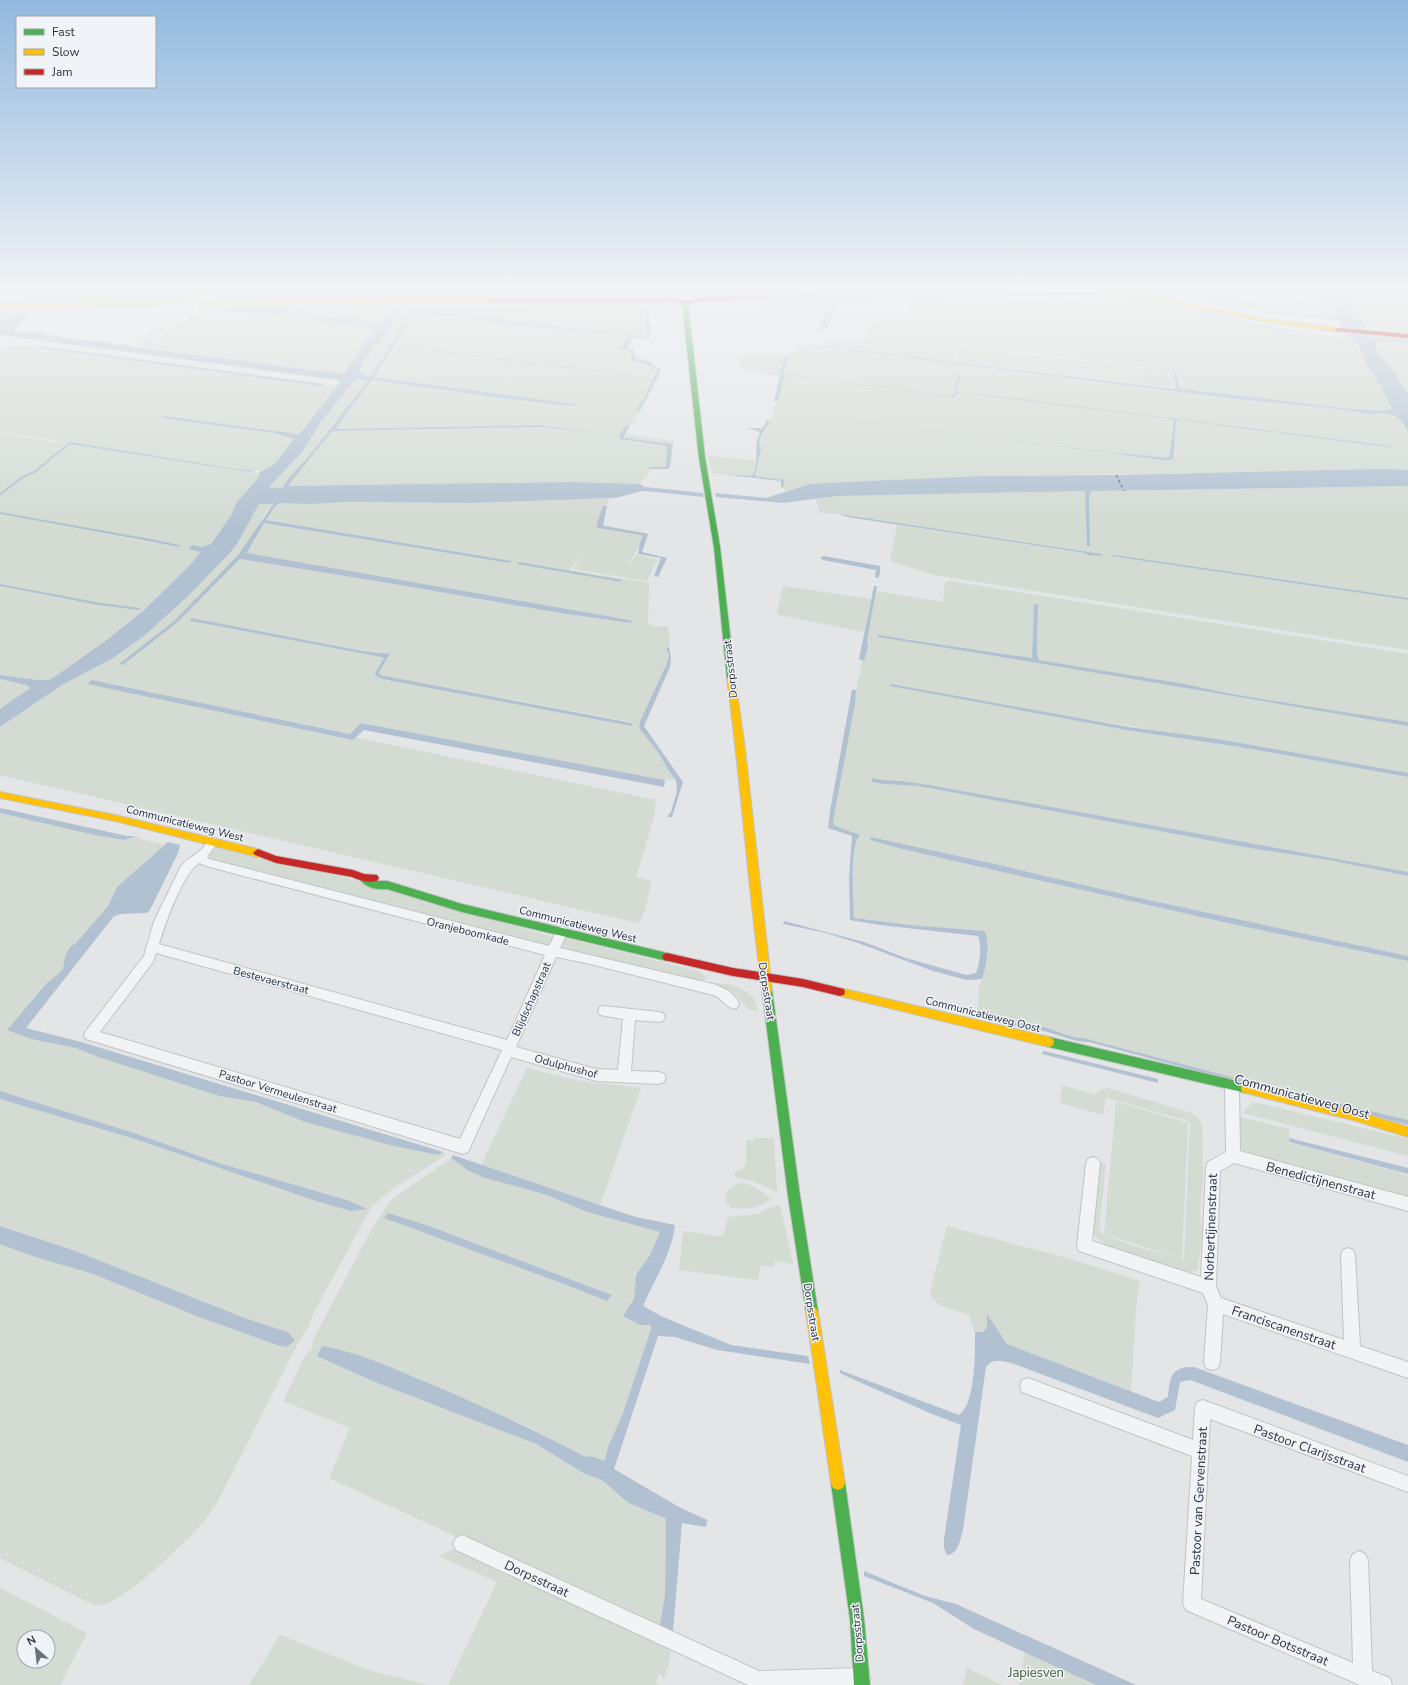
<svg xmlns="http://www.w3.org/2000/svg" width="1408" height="1685" font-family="'Nunito Sans',sans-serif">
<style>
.green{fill:#d3dbd3;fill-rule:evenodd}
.water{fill:#b2c1d1;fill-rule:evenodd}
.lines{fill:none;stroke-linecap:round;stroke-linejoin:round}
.ferry{stroke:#345174;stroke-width:1;stroke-dasharray:3 2.5;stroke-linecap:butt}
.street-casing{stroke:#c1c3c5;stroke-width:2}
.fast-casing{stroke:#c1c3c5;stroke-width:2}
.slow-casing{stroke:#c1c3c5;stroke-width:2}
.jam-casing{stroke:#c1c3c5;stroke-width:2}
.street{fill:#f2f3f4;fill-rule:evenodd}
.fast{fill:#4caf50;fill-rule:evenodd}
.slow{fill:#ffc107;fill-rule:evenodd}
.jam{fill:#c62828;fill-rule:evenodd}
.labels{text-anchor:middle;stroke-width:3;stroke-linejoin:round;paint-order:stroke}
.street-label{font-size:11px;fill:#293241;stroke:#f0f3f7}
.near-street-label{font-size:13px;fill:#293241;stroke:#f0f3f7}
.near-park-label{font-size:13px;fill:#3e5c37;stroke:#f0f3f7}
</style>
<rect width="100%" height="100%" fill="#e3e5e7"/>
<path class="green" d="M0 292H13L28 299H37L65 292H95L117 297 118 292H187L184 295 171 300 0 304Z
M211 292H398L393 298 221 300 223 297 212 296 210 294ZM392 292 388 293 226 295Z
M402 292 406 293 667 292 402 294 400 293Z
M1182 292H1194L1243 301H1268L1293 311 1315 314 1316 315 1291 313 1280 310H1266L1258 307 1251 303 1216 300 1196 296Z
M1198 292H1248L1293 296 1308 304 1315 312 1293 310 1269 301H1245Z
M1295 292H1312L1338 318 1320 316C1314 305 1300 302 1295 292Z
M1338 292H1408V306L1372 304 1408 307V331L1365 327 1364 322 1355 318 1352 310 1346 302 1348 300Z
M1089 297H1117L1155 301 1277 330 1348 338C1360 343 1362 353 1366 363 1370 372 1379 380 1384 389L1383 393 1392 408C1383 414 1362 408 1352 409L1183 389 1179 388 1176 371 958 345 953 362 821 346 825 339C835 340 860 345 867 336 870 332 871 325 872 321L903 322 908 319 910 300Z
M658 300 679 308V311L647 313 634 308 629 309 645 314 647 335 644 337 635 335 621 348 630 351 633 361 658 368 646 394 636 409 639 411 631 425H628L619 437 624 440 667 446 666 467H649L651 469 647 477 640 484 572 482 287 487 332 431 542 427 607 436 539 425 334 429 372 380 507 399 575 405 374 377 393 346 623 375 627 374 394 345 415 312 513 325 617 335 618 333 435 312 440 310 612 309 613 307 416 308 411 312 391 345 388 344 390 345 370 377 362 374 359 371 365 358 376 343 394 310 384 320 380 322 279 311 378 309 381 305 212 308 210 311 261 313 377 329 364 344 344 374 146 349 148 346 136 345 144 339 156 341 166 332 172 322 185 321 189 315 212 306 351 303Z
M760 300 768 301 766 303 770 304H824L830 306 819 330H815L822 316 758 308Z
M94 305 96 307 95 309H22L15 311 0 319V307Z
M166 325 163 331 153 340 146 339 152 326Z
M1368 335 1408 338V395L1394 372 1377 351Z
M800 344 823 348 1244 400 1332 408 1376 415V413L1397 416 1408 432V470L984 476 867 481 810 484 787 491 783 488 785 480 755 476 761 450 759 443 775 410 774 408 777 401H778L785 375 952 397 956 393H961L956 390 961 376 958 375 952 396 783 374 788 358 785 357 780 374 738 369 746 352 789 355V354L792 353ZM972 393 1383 445 1391 447 1178 420C1176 423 1172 453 1170 460L796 413 1105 452 1169 458 1174 420 1171 419Z
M11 346H26L337 386 303 430 298 434 162 417 274 433 294 439C285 450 275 471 258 471 251 471 243 470 236 469L70 442 35 470 19 478 0 493V433L55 442 63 441 0 432V350Z
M959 346 1174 372 1176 388 955 362Z
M360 379H368L309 456 289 478 282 488H273L269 487 302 452 321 422 355 380Z
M626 434 674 441 671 464H670L672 444 627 438 624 436Z
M70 444 259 473 261 476 236 503 232 514 211 544 202 547 193 545 196 550 200 552 191 564 143 611 108 639 53 678 49 680H38L0 675V586L69 600 140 608 96 602 0 584V514L153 543 179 545 0 512V496L19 481 31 475Z
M708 456 757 460 752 476 712 473Z
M1408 486V598L1111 556 1408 600V650L934 575 890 561 897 525 1085 553 1086 555 1101 556 1102 554 840 514 820 513 815 498 837 496 1085 491 1087 545 1090 546 1089 499 1091 491Z
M609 498 602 525 647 533 629 563 614 561 630 564 636 555 658 559 647 581 573 569 581 555H580L570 570 649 583 648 624 658 627 668 626 670 645 666 648 669 655 667 663 641 719 640 728 658 752 667 768 676 780H665L361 723 351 734 92 680 90 682 656 800 654 817 636 877 651 881C648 894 647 914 638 923L0 775V727L62 685 113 658 144 636 186 598 230 553 237 544 259 504 274 503 267 510 249 541 239 554 174 621 119 664 123 665 179 621 240 559 388 583 560 613 631 623 632 622 613 617 246 553 252 546 264 523 467 556 511 561 265 520 274 508 279 503 310 504 346 502 472 503ZM192 618 362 651 390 654 379 672 380 675 632 722 631 726 382 679 376 676 375 673 384 658 381 657 212 625 190 620Z
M949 581 1408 654V722L1231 694 1185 684 1039 660 1037 653 1038 605H1034L1033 658 902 638 878 636 1408 726V773C1236 742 1063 717 891 684V686L1132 731 1240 747 1408 777V872L930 785 902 781 881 780 872 778 885 784 918 786 1250 848 1334 861 1408 876V956L1135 897 995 864 871 837 870 838V840L1241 926 1408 961V1120L1224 1075 1083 1038C1070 1038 1057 1031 1044 1027 1033 1024 1021 1023 1009 1021L1007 1025 977 1018 979 987 985 971 987 940 984 931 911 925 854 918 853 858 856 838 844 830 835 826 833 822 855 704 857 683 861 671 860 669 862 661 859 659 864 661 876 591 943 602 945 582Z
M783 586 871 599 864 632 779 615 777 613Z
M0 679 27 685 31 688 0 709Z
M0 813 94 835 125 840 139 836 137 838 165 845 117 887 108 906 76 943 73 944V958L25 1028 81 1042 443 1152 446 1155 395 1187 372 1206 314 1312 309 1325 297 1345 217 1503C212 1509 208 1517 203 1523 184 1544 132 1594 106 1604 102 1605 98 1605 94 1605L0 1558V1244L32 1256 93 1274 199 1317 277 1345 287 1346 288 1332 242 1317 73 1250 0 1226V1099L135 1139 313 1200 366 1209 347 1200 219 1163 131 1132 0 1091Z
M217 848 316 869 553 937 550 945H544L210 859 209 855 212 850Z
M565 938 701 972 707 979 696 982 565 949 562 945V942Z
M715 983C727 983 743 987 752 996 755 999 756 1007 758 1011L748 1009 732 990 707 985Z
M527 1068 581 1081 641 1088 600 1205 481 1165Z
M1062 1085 1096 1095 1098 1091 1107 1088 1189 1112 1196 1116 1202 1124 1203 1180 1200 1210 1202 1236 1198 1270 1183 1274 1156 1262 1106 1245 1093 1234 1092 1218 1101 1162 1106 1164 1099 1229 1103 1234 1134 1246 1179 1258 1104 1234 1116 1102 1188 1123 1182 1259H1184L1190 1124 1186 1120 1106 1098 1103 1115 1060 1103Z
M1252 1103 1263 1104 1408 1139V1156L1243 1113Z
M1240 1117 1289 1129 1290 1142 1408 1175V1199L1244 1153 1240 1145Z
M754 1138H774L777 1192 753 1181 734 1177 736 1171 743 1169 746 1162V1140L753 1141Z
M451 1158 467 1170 485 1178 547 1195 587 1212 660 1232 650 1255 636 1275 634 1299 623 1315 640 1325H651V1329L623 1413 608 1447 605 1461 591 1456 586 1457 522 1424 322 1346 317 1356 536 1444 585 1474 602 1480 627 1502 666 1519 665 1594 660 1625 472 1539 463 1536H455L329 1478 350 1428 283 1401 306 1354 312 1349 313 1340 369 1234 391 1200ZM388 1213 429 1226 612 1295 607 1301Z
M740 1183C753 1183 761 1192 771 1199 758 1208 747 1210 731 1208L725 1200C727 1190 730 1186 740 1183Z
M780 1205 793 1264 775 1261 773 1267 761 1265 758 1280 679 1270 683 1231 723 1237 728 1217 757 1214 768 1208Z
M947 1226 1067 1258 1140 1281 1137 1297 1131 1391 1006 1344 988 1315 987 1327 980 1332 974 1331 969 1315C956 1310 932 1307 930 1292Z
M460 1549 672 1644 669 1664 664 1678 659 1673 656 1683 659 1685H448L497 1582 439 1556 448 1551Z
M0 1588 87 1633 60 1685H0ZM24 1637H48V1661H24Z
M280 1635 371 1671 428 1685H249Z
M1025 1652 1096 1685H1019Z
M967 1668 1002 1685H963Z"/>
<path class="water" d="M0 292H65L37 299H28L14 292Z
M1167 292H1182L1196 296 1216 300 1251 303 1258 307 1266 310H1280L1291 313 1335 318 1338 317 1312 292H1338L1348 300 1347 302 1352 310 1355 318 1364 322 1367 334 1372 339 1408 340V341L1376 342 1375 348 1377 351 1394 372 1408 395V432C1397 414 1398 415 1376 413V415L1332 408 1244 400 812 346V345L1174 389 1176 388 1174 372 1148 368 1176 371 1179 388 1183 389 1352 409C1362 408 1383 414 1392 408L1383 392V386L1375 382 1378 380C1374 375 1369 370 1366 364 1362 354 1361 343 1348 338L1277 330 1155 301 1117 297 895 300 1114 296C1174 300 1231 320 1290 330 1308 333 1329 338 1347 337L1339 321 1275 314 1213 303Z
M779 300H836L840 302 826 331 819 330 830 305 770 304 763 302Z
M381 305 378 309 281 311 380 322 384 320 394 310 402 311 363 362 359 371 362 374 370 377 390 346 387 345 391 344 411 312 416 308 613 307 612 309 440 310 436 312 619 333 617 335 513 325 415 312 394 345 631 375H623L394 346 374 377 575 404V406L507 399 372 380 335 429 539 425 608 435 542 427 332 431 288 486 572 482 640 484 645 487 703 493 704 497 646 491C635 491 625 497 613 498L472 503 346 502 310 504 279 503 274 508 266 520 512 561 510 563 264 523 247 553 613 617 632 621 631 623 560 613 388 583 240 559 179 621 123 665 119 664 174 621 239 554 273 504H259L237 544 230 553 186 598 144 636 113 658 62 685 0 727V709L30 688 27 685 0 679V675L38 680H49L53 678 108 639 143 611 191 564 200 552 190 549 189 547 193 545 202 547 211 544 232 514 236 503 260 476 259 473C262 470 266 470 270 467 281 460 286 448 294 439L274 433 161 418 163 416 298 434 303 430 340 382 338 380 0 335V320L19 310 30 311 14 329 17 332H42L44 335 62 336 63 338C80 341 98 340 114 344 119 345 125 344 130 345L132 347 344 374 364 344 377 329 261 313 210 311 212 308ZM360 379 368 380 309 456 289 478 282 488H273L269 487 302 452 321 422 355 380Z
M629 307H634L649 313 651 336 648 339 634 337 627 348 634 350 635 358 651 362 652 364 660 368 659 375 640 411 636 410 646 394 658 368 633 361 630 351 620 348 629 338 628 335H635L644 337 647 335 645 314 627 308Z
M40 346 323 384 325 385 321 386 34 347Z
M785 357 788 358 783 374 952 396 954 392 958 375 961 376 956 390 963 393H956L955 397H952L785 375 778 401H774L780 375 739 370 780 374Z
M972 393 1383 445 1395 448 1178 420 1176 423 1173 458 1170 460H1165L795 413 1105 452 1169 458 1174 421 1171 419 970 394Z
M767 420 770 422 762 434 759 443 761 450 755 476 785 480 783 488 781 487V481L718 474 752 476C761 463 752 446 760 434L758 431 745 428H762Z
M627 425H630L624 436 625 438 672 444 670 467 667 469H649V467H666L667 446 620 439 619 435Z
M70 442 236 469 254 471 253 472 237 470 70 444 36 472 19 481 0 496V493L19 478 35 470Z
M1380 469 1408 470V486L1091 491 1089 499 1090 546H1087L1085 491 837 496 783 503 716 497 715 493 766 498 810 484 867 481 984 476 1116 475Z
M603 506H607L603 526 648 534 642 552 667 558 658 577 654 576 661 558 638 554 640 543 643 537 641 535 598 528 596 526Z
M0 512 156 540 179 545 180 547 0 514Z
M839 514 1102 554 1101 556 1090 555 1089 556 1085 553 847 517Z
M1114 555 1408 598V600L1111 556Z
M824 556 880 566V574L878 578 875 577 876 570 823 560 820 558Z
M519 562 622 580V582L517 564Z
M0 584 96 602 140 608 139 610 98 605 0 586Z
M874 586H877L867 641 868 646 864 661 859 659Z
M1034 604 1038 605 1037 653 1039 660 1185 684 1231 694 1408 722V726C1231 696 1055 665 878 637V635L1032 658Z
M192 618 362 651 390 654 379 672 380 675 632 723 631 726 382 679 376 676 375 673 384 658 381 657 212 625 190 621Z
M669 647 671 658 670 667 644 726 683 782 672 817H667L671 812 677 791 676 780 667 768 658 752 639 728 641 719 667 663 669 655 666 648Z
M92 680 350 734 361 723 665 780 664 787 364 730 353 740 87 684Z
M891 684 1129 727 1218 739 1408 773V777L1240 747 1132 731 890 686Z
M852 690H856L855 704 833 822 835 826 860 835C849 845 854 902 854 918L911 925 984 931C991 939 986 970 982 979L967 980 933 971 858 943 826 933 783 924 784 921 864 942 906 958 966 975 976 973C980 963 982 945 978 936L880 925 850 920 849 877 852 836 828 828 830 811Z
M872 778 881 780 902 781 930 785 1343 860 1408 872V876L1334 861 1250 848 918 786 885 784 872 782Z
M0 808 127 836H136L125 840 94 835 0 813Z
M871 837 995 864 1135 897 1408 956V961L1241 926 906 850 870 840Z
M168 842 180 845 178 853 150 910 147 913 121 914 114 916 26 1028 81 1042 443 1152 439 1155 394 1146 305 1122 256 1102 220 1096 101 1058 76 1048 32 1039 7 1030 46 984 63 970C64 960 66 947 76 943L108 906 117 887Z
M1009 1021C1020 1023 1032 1024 1044 1027 1057 1031 1070 1038 1083 1038L1224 1075 1408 1120V1125L1246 1084 1089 1042C1074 1042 1065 1037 1051 1033 1037 1029 1022 1026 1007 1025Z
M1044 1051 1158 1079V1083L1042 1054V1052Z
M0 1091 131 1132 219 1163 347 1200 367 1209 351 1211 313 1200 135 1139 13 1103 0 1099Z
M1289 1138 1408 1168V1174L1290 1142Z
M453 1155 600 1205 636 1217 675 1225C672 1254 654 1280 643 1306L663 1317 731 1345 808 1356 810 1364 717 1350 675 1337 658 1336 614 1469 679 1507 707 1520 706 1527 682 1523 673 1631 660 1625 665 1594 666 1519 627 1502 602 1480 585 1474 536 1444 375 1382 317 1356 322 1346C358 1352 392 1368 426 1382 480 1405 533 1429 586 1457L591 1456 605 1461 608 1447 623 1413 651 1329V1325H640L623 1316 634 1299 636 1275 650 1255 660 1232 587 1212 547 1195 485 1178 467 1170 451 1158Z
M388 1213 429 1226 612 1295 607 1301 564 1284 384 1218Z
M0 1226 73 1250 242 1317 288 1332 295 1340 287 1347 277 1345 199 1317 93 1274 32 1256 0 1244Z
M987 1314 1007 1344 1159 1402 1168 1397C1170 1378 1170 1366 1194 1367L1408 1445V1462L1190 1380 1180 1382 1175 1410 1158 1418 1011 1363C1001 1361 993 1358 986 1367L963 1530C960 1539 959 1554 947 1555L944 1548V1539L961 1425 932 1414 848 1377 840 1373V1370L959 1415C976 1403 975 1351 975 1332H982L987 1327Z
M864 1571 925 1596 956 1604 1136 1685H1096L974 1629 933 1603 864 1576Z"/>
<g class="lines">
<path class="ferry" d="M1116 475 1124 491"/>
<g class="street-casing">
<path id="street" d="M856 292H868L865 297 863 298Z
M190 306 193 308 187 320 182 321 181 320 187 308Z
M213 838 217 839 218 842 207 857 209 859 549 946 558 928 562 926 566 928 568 931 560 948 713 984C725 988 734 992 739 1004L737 1008C728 1011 723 998 713 995L586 963 556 957 516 1047 596 1069 618 1070 623 1019 600 1015 598 1011 600 1007 604 1006 659 1012 663 1013 665 1017 663 1021 659 1022 635 1020 631 1071 659 1072 664 1074 666 1078 664 1082 659 1084 596 1081 511 1057 468 1152 463 1154 86 1039 84 1035 86 1031 144 956 154 921 181 866C187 859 195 855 202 849 206 845 207 840 213 838ZM199 863 206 866 545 955 507 1040 159 944C165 924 182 875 199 863ZM156 953 502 1050 460 1139 100 1032 153 962Z
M1232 1079 1237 1081 1239 1085 1240 1151 1408 1197V1211L1234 1163 1220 1171 1216 1286 1221 1298 1344 1340 1341 1255 1343 1250 1348 1248 1353 1250 1355 1255 1360 1346 1408 1362V1378L1223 1314 1220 1362 1218 1368 1212 1370 1206 1368 1204 1362 1208 1305 1203 1293 1079 1251 1077 1246 1086 1164 1088 1159 1093 1157 1098 1159 1100 1164 1092 1241 1201 1277 1206 1167 1208 1162 1226 1152 1225 1085 1227 1081Z
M1028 1378 1193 1440 1195 1408 1197 1402 1203 1400 1408 1476V1492L1210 1419 1201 1599 1353 1663 1350 1560 1353 1554 1359 1551 1365 1554 1368 1560 1372 1671 1390 1678 1392 1685H1360L1186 1610 1183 1604 1192 1456 1022 1392 1020 1386 1022 1380Z
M462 1535 759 1671 861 1668 868 1670 870 1677 868 1684 864 1685H748L456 1550 453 1544 456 1538Z"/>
</g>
<g class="fast-casing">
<path id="fast" d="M1100 292H1102V294L764 300 761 298 764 296Z
M685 301 688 303 705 458 720 547 735 678 731 681 727 678 714 547 699 458 682 303Z
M364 874 374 881H387L462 904 667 953 670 954 672 957 670 960 667 961 462 912 387 889C377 890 365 888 359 878L361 875Z
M767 986 771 987 772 990 800 1196 818 1312 816 1316 812 1318 808 1316 806 1312 788 1196 762 990 763 987Z
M1049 1037 1246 1083 1250 1084 1251 1088 1250 1092 1246 1093 1049 1047 1045 1045 1044 1042 1045 1039Z
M838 1476 843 1478 845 1483 864 1619 870 1685H854L850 1619 831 1483 833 1478Z"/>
</g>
<g class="slow-casing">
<path id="slow" d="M195 292H199L193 299H189V297Z
M1100 292 1151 296 1260 318 1337 328 1340 330 1337 332 1260 321 1151 299 1098 294V292Z
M401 298H487L490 300 487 302H401L202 306 199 304 202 302Z
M183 301V303L181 304 0 308V304Z
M731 675 735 678 745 749 772 990 771 993 767 994 763 993 762 990C748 886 741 782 727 678Z
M0 792 115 815 258 849 261 851 263 853 261 855 258 857 115 821 0 798Z
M840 988 1049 1037 1053 1039 1054 1042 1053 1045 1049 1047 840 996 836 995 835 992 836 989Z
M1246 1083 1356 1111 1408 1127V1137L1356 1121 1246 1093 1242 1092 1241 1088 1242 1084Z
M812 1306 816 1308 818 1312 845 1483 843 1488 838 1490 833 1488 831 1483 806 1312 808 1308Z"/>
</g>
<g class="jam-casing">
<path id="jam" d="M705 297 764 296 767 298 764 300 705 301 685 305 674 302H487L484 300 487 298H674L685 301Z
M1337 328 1408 334V338L1335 331V329Z
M258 849 276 856 353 870 364 874 377 875 379 878 377 881C368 883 361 881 352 877L276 863 255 855 253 853 255 851Z
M667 953 733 968 803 979 840 988 844 989 845 992 844 995 840 996 803 987 733 976 664 960 662 957 664 954Z"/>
</g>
<use href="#street" class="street"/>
<use href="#fast" class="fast"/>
<use href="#slow" class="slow"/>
<use href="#jam" class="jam"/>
</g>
<linearGradient id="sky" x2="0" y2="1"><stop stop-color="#92b9df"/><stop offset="0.55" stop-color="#f2f3f4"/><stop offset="1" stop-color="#f2f3f4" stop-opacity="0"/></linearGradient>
<rect width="1408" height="527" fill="url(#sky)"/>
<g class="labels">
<g class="street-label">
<text transform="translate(730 669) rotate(-96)" y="4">Dorpsstraat</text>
<text transform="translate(185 823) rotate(14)" y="4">Communicatieweg West</text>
<text transform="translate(578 924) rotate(14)" y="4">Communicatieweg West</text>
<text transform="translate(468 931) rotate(14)" y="4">Oranjeboomkade</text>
<text transform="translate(271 980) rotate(15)" y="4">Bestevaerstraat</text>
<text transform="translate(767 991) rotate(81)" y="4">Dorpsstraat</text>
<text transform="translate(531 999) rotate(-66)" y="4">Blijdschapstraat</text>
<text transform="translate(983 1014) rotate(14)" y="4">Communicatieweg Oost</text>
<text transform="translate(566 1066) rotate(15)" y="4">Odulphushof</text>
<text transform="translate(278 1091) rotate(17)" y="4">Pastoor Vermeulenstraat</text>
<text transform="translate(812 1312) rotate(81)" y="4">Dorpsstraat</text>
<text transform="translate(857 1633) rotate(-95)" y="4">Dorpsstraat</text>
</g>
<g class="near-street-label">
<text transform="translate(1302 1096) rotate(15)" y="5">Communicatieweg Oost</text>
<text transform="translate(1321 1180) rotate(15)" y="5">Benedictijnenstraat</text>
<text transform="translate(1210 1227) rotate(-88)" y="5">Norbertijnenstraat</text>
<text transform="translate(1284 1327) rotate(19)" y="5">Franciscanenstraat</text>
<text transform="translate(1310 1448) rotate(20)" y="5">Pastoor Clarijsstraat</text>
<text transform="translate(1198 1501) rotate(-87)" y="5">Pastoor van Gervenstraat</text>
<text transform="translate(537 1578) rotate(25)" y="5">Dorpsstraat</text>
<text transform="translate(1278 1640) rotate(23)" y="5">Pastoor Botsstraat</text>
</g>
<g class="near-park-label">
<text x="1036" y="1677">Japiesven</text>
</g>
</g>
<rect x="16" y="16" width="140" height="72" fill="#f0f3f7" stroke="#a0a6ae"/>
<rect x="24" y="29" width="20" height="6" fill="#4caf50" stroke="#a0a6ae"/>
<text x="52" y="36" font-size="12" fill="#293241">Fast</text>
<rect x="24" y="49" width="20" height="6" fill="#ffc107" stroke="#a0a6ae"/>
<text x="52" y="56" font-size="12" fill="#293241">Slow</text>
<rect x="24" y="69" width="20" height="6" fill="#c62828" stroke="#a0a6ae"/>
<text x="52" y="76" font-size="12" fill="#293241">Jam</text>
<g transform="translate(36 1649) rotate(332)"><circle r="19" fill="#f0f3f7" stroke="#a0a6ae"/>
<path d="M0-3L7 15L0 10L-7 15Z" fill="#6a717b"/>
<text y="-6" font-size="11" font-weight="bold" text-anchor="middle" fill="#293241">N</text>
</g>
</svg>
